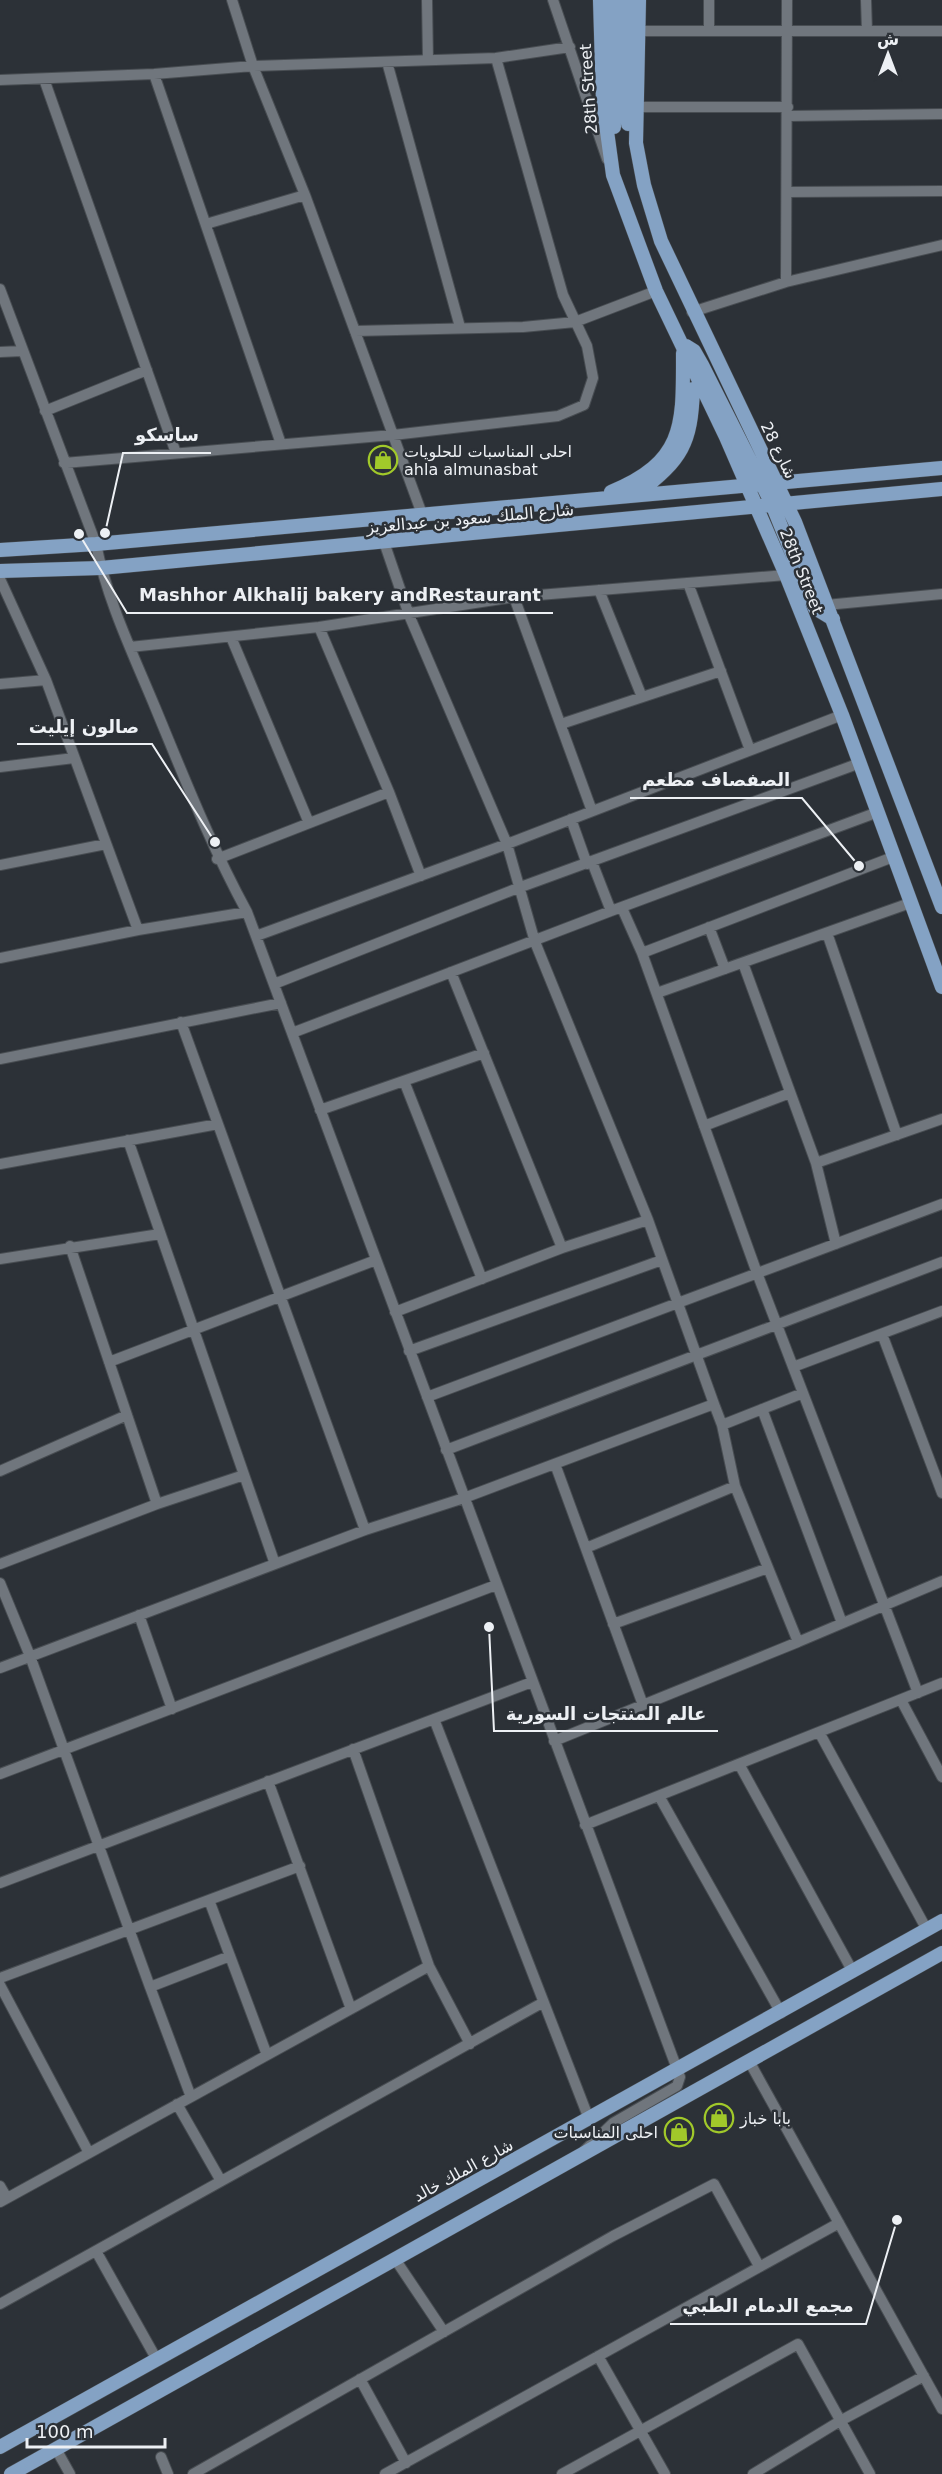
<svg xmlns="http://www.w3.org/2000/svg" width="942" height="2474" font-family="'DejaVu Sans','Noto Sans Arabic',sans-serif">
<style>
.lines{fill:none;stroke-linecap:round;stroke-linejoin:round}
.minor-casing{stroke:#484d52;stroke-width:12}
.major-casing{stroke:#484d52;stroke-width:15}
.minor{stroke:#70767d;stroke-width:10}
.major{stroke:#84a2c4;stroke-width:14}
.labels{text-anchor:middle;stroke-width:5;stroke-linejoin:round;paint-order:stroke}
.street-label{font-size:16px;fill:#edf0f4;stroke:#2c3137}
.poi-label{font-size:16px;fill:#edf0f4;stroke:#2c3137;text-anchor:start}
.leader{fill:none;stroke:#edf0f4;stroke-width:2}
.callout-dot{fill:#edf0f4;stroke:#2c3137;stroke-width:2}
.callout-label{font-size:18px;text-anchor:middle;font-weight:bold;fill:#edf0f4;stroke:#2c3137;stroke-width:5;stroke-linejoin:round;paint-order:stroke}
</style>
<rect width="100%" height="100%" fill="#2c3137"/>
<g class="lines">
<g class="minor-casing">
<path id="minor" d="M232 0 253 66 305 195 422 514
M427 0 428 60
M553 0 607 159
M866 0 867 31
M638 31H942
M709 31V0
M496 58 570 47
M387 62 460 327
M154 74 281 444
M44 79 176 453
M0 80 154 74 253 66 496 58 563 295 587 346 593 378 584 405 558 416 393 435 64 463
M636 107H788
M788 116 942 114
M788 192 942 191
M206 224 305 195
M786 282 787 0
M0 289 96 544C107 600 133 654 155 707 184 777 211 846 247 912L680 2077 677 2086 613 2123 584 2151
M692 312 786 282 942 245
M355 331 523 327 575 322 656 291
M0 352 22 351
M45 411 147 370
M0 579 46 680 138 930
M688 583 750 750
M599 590 642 697
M514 597 592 811
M826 605 942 594
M319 627 389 792 421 876
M231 637 309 823
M130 647 319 627 514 597 786 575
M0 684 46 680
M561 724 721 671
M0 767 74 758
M571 819 587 864
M217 859 389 792
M592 862 611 911
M0 865 106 844
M622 908 642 953 757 1273 918 1693
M709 927 725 969
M827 933 897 1135
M256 936 507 844 842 715
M642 953 893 857
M0 958 138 930 247 912
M743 963 816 1163 942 1119
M274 984 518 888 860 763
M657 993 910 903
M181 1022 365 1530
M292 1033 611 911 878 812
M0 1059 281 1003
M404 1081 482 1279
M320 1110 484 1053
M704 1126 790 1093
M128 1140 275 1564
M816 1163 836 1244
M0 1164 218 1124
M70 1246 157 1504
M562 1248 648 1220
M0 1259 160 1234
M395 1312 562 1248 451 972
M882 1334 942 1493
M409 1351 662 1260
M109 1362 376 1260
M793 1367 942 1311
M427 1397 942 1204
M762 1409 842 1623
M722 1425 803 1393
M446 1450 942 1262
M555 1464 643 1705
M0 1471 127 1415
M586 1548 735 1486
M0 1564 157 1504 244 1475
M0 1583 30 1656 150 1987 230 1956
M139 1615 172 1709
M613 1624 768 1568
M798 1642 942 1581
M0 1668 365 1530 464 1498 714 1404 648 1220 535 942 507 844 409 615 384 542
M901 1700 942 1777
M434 1719 589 2119
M819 1732 927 1930
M554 1741 798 1642 735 1486 722 1425 714 1404
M353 1749 429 1966 470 2044
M739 1764 853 1972
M0 1774 496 1585
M268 1781 351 2009
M659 1796 781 2013
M585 1825 942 1683
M0 1883 532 1682
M209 1900 267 2055
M0 1978 300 1866
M0 1985 89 2153
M150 1987 191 2097
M749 2061 942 2409
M177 2104 221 2181
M0 2186 7 2198
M0 2202 429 1966
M96 2251 157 2360
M395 2259 444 2332
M0 2304 542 2003
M598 2356 665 2474
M360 2379 406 2463
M56 2449 70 2474
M161 2457 168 2474
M193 2474 613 2236 714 2184 759 2266
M385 2474 839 2223
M562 2474 798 2344 870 2474
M753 2474 840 2421 924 2376"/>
</g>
<g class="major-casing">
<path id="major" d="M600 0 603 102 613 175 656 291 726 437 786 575 842 715 942 987
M613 0 614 127
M625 0 628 124
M639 0 636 143 644 185 661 241 795 522 942 907
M686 346 694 351 702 365 772 504 810 598 815 608 833 619
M611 492C686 461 683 424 683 353
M638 493C682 459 691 444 693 389
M0 550 96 544 942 468
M0 571 101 568 942 489
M0 2447 942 1921
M11 2474 942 1953"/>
</g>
<use href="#minor" class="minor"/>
<use href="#major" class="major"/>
</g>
<defs>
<g id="shop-ring" transform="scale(1.5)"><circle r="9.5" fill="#2c3137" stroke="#a1c92a" stroke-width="1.5"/><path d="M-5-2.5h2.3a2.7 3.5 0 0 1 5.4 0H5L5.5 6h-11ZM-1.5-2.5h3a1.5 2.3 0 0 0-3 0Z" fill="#a1c92a"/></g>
</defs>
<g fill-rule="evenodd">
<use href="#shop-ring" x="383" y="460"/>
<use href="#shop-ring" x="719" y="2118"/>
<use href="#shop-ring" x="679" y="2132"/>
</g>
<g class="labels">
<g class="street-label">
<text transform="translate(588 89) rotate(-94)" y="6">28th Street</text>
<text transform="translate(779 450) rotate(64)" y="6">شارع 28</text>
<text transform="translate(470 518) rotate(-5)" y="6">شارع الملك سعود بن عبدالعزيز</text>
<text transform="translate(802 571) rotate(68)" y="6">28th Street</text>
<text transform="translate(463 2170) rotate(-29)" y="6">شارع الملك خالد</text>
</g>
<g class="poi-label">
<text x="404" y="457">احلى المناسبات للحلويات<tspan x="404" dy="18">ahla almunasbat</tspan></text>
<text x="740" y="2124">بابا خباز</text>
<text x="658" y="2138" text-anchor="end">احلى المناسبات</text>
</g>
</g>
<path class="leader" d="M105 533L123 453H211M79 534L127 613H553M215 842L152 744H17M859 866L802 798H630M489 1627L494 1731H718M897 2220L866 2324H670"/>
<g class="callout-dot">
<circle cx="105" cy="533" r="6"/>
<circle cx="79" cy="534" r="6"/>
<circle cx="215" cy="842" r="6"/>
<circle cx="859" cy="866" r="6"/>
<circle cx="489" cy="1627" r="6"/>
<circle cx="897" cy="2220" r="6"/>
</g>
<g class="callout-label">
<text x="167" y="441">ساسكو</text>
<text x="340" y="601">Mashhor Alkhalij bakery andRestaurant</text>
<text x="84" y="733">صالون إيليت</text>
<text x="716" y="786">الصفصاف مطعم</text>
<text x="606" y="1720">عالم المنتجات السورية</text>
<text x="768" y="2312">مجمع الدمام الطبي</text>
</g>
<g transform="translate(888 54)" stroke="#2c3137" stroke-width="4.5" paint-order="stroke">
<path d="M0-4.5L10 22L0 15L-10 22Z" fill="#edf0f4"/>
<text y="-9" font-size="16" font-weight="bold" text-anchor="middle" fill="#edf0f4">ش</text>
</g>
<path d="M27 2438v9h138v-9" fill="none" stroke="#edf0f4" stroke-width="3"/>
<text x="36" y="2438" font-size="18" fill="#edf0f4" stroke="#2c3137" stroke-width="4.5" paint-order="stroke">100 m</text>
</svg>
